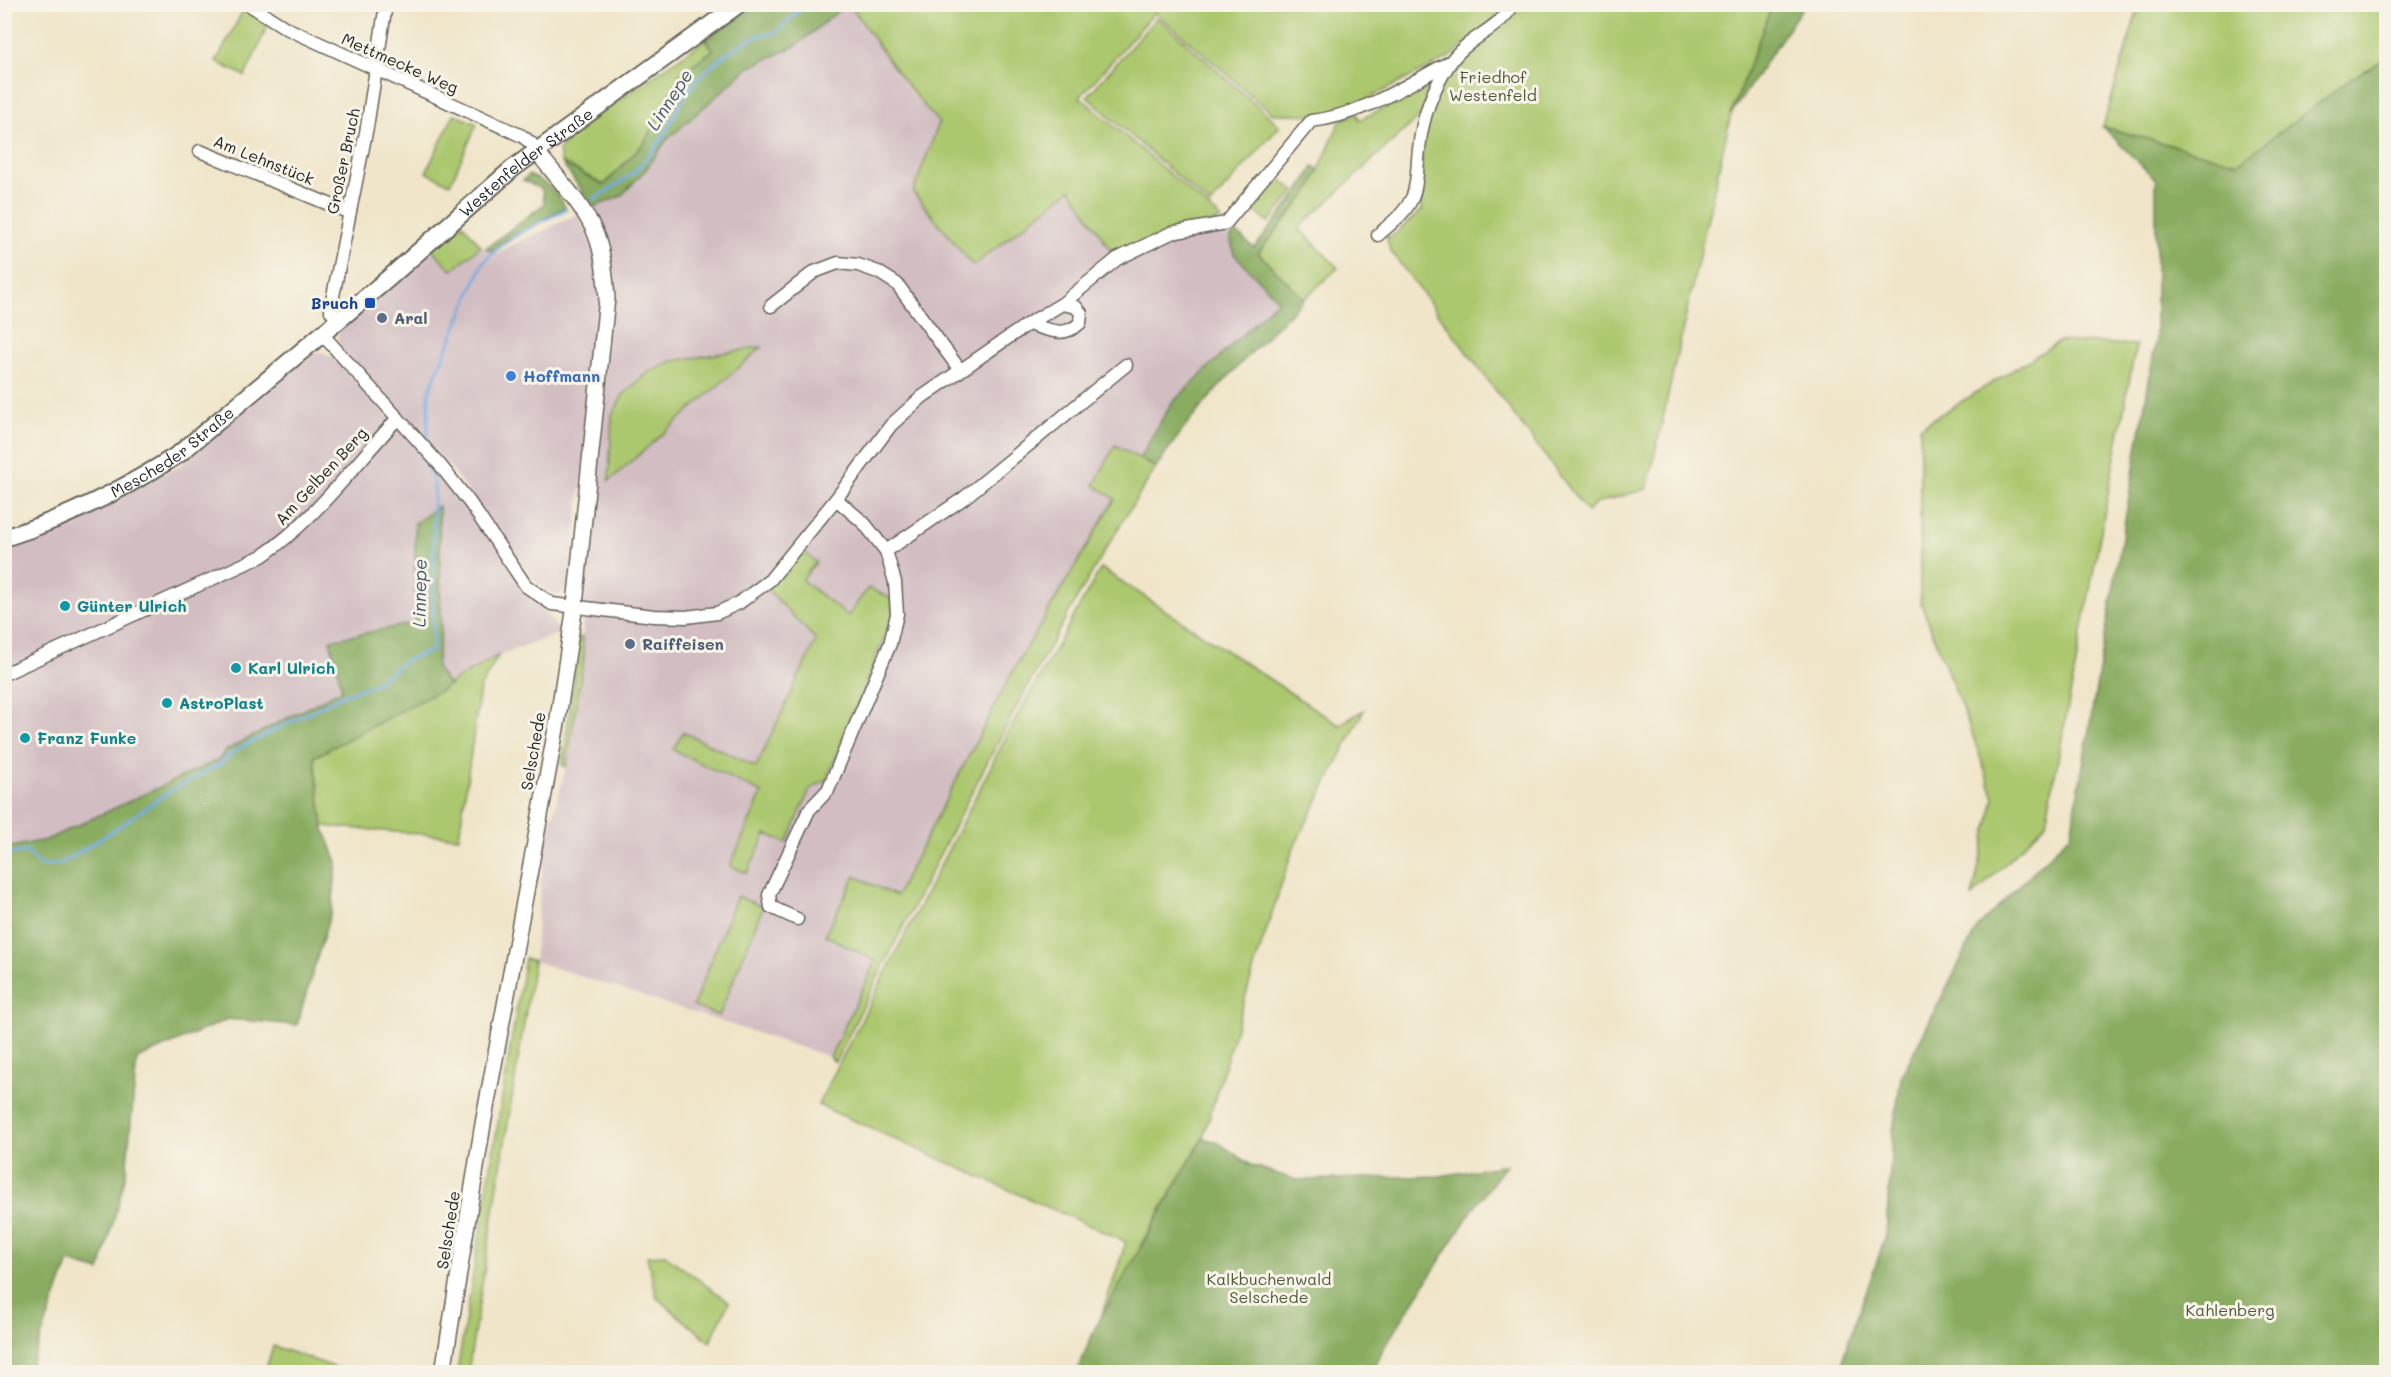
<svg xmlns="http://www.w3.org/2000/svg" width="2391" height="1377" font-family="Mali,sans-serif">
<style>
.industrial{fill:#d2bec2}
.green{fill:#acc86e;stroke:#647245;stroke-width:1.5}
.forest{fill:#89ac61;stroke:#52643e;stroke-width:1.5}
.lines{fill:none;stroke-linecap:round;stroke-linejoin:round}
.stream{stroke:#73abe2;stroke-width:3}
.minor-casing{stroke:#666259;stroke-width:15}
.tertiary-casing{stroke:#666259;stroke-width:18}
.secondary-casing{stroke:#666259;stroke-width:20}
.minor{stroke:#fff;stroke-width:12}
.tertiary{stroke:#fff;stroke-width:15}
.secondary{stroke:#fff;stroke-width:16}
.transit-dot{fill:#1a4fb4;stroke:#f7f3e8;stroke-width:2}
.service-dot{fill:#5c6f8a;stroke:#f7f3e8;stroke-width:2}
.shop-dot{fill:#3f7fe0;stroke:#f7f3e8;stroke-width:2}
.culture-dot{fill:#0f9aa8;stroke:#f7f3e8;stroke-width:2}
.labels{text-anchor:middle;stroke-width:6;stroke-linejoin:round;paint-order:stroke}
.street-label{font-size:16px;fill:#1c1c1c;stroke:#f7f3e8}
.park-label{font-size:16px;fill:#4e5839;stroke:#f7f3e8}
.transit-label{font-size:16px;font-weight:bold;fill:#164399;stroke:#f7f3e8;text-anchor:end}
.service-label{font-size:16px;font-weight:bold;fill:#4e5e75;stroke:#f7f3e8;text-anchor:start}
.shop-label{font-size:16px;font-weight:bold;fill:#366cbe;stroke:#f7f3e8;text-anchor:start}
.culture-label{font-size:16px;font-weight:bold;fill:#0d838f;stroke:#f7f3e8;text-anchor:start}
.water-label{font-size:18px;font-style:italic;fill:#3f556b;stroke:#f7f3e8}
</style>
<rect width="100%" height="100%" fill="#f7f3e8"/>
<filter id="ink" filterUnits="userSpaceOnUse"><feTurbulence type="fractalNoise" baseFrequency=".0167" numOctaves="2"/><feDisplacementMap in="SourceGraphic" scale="12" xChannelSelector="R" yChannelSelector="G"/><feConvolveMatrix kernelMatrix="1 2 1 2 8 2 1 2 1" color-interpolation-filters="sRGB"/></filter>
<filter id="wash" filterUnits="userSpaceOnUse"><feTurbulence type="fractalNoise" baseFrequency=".008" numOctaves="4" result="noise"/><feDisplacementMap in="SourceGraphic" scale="24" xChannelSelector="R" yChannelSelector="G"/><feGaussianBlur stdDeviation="1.35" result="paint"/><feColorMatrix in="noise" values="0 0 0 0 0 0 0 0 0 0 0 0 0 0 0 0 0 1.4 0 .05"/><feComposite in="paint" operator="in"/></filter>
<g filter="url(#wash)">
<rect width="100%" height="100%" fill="#f0e5c9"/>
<path class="industrial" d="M842 8 854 10 911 93 939 123 913 192 1072 188 1115 257 1170 238 1222 230 1230 237 1234 254 1278 300 1171 404 1139 459 1115 446V499L1014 669 895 896 855 877 877 961 830 1057 534 961 544 848 566 767 584 657 582 637 589 530 611 303V263L594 207 621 196 671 138 748 68 797 45Z
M578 214 593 249 600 280 598 345 570 578 568 587 560 594H553L544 590 530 575 453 471 403 414 345 353 338 342V333L346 323 432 249 452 270 481 246 496 253Z
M314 352H322L333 358 470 503 561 633 499 655 448 684 436 668 441 632 439 506 415 523 416 623 342 690 226 750 218 760 46 840 5 848V546L47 533 179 466Z"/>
<path class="green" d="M858 4 1509 5 1452 56 1336 115 1273 114 1155 12 1080 97 1222 219 1115 257 1071 189 973 266 913 192 939 123C907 88 881 50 854 10Z
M1517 5H1772L1731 114 1647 489 1597 503 1587 512 1390 250 1385 232 1390 238 1423 209 1419 203 1421 195C1418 145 1428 92 1462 53 1478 35 1499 20 1517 5Z
M2139 5H2386V58L2351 79 2238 163 2103 127Z
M245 7 268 25 245 76 216 62Z
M1157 17 1280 126 1210 205 1087 97Z
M706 39 713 50 681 73 644 143 604 185 561 162 559 150 574 132Z
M1427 88 1422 114 1299 228 1338 268 1304 299 1258 253 1311 188 1340 121 1357 113 1359 120Z
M454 114 477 124 450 184 426 172Z
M1275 175 1295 191 1268 223 1249 206Z
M462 223 481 246 452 270 432 249Z
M2060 341 2136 345 2046 823 1972 897 1994 798 1973 736 1920 601V427Z
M762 347 609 481 612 415 623 395 647 373 673 361Z
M1115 445 1156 468C1034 658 937 861 835 1062L830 1057 876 961 825 935 855 876 896 896 1014 669 1115 499 1094 485Z
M802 550 816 562 802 580 848 616 868 588 891 598 893 616 826 780 810 789 787 843 766 834 747 873 730 866 762 793 673 750 683 732 756 767 816 640 767 589Z
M1101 568 1339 725 1364 710 1293 849 1254 968 1203 1138 1140 1246 1396 1321 1373 1372H1083L1126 1242 818 1105 1011 727Z
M578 637H582L584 657 566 767 562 765 576 665Z
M499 655 480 688 459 837 323 826 314 757 450 685 448 684Z
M737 896 763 907 719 1016 693 1006Z
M525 958 534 961 468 1372H457Z
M665 1255 729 1302 710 1342 657 1298 647 1256Z
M273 1346 349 1372H265Z"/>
<path class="forest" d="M755 5H858L854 10 842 8 797 45 748 68 666 141 646 169 621 196 594 207 561 162 604 185 644 143 681 73 713 50 706 39Z
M1772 5H1804L1731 114Z
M2386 58V1372H1841L1845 1351 1886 1236 1892 1139 1901 1077 1977 928 2071 834 2156 340V180L2103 127 2238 163 2351 79Z
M1313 167 1319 170 1311 188 1258 253 1304 299C1252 352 1196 405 1156 468L1139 459 1171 404 1278 300 1234 254 1230 237 1236 232 1254 248 1300 190Z
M529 175C545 182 557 190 565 207L500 243 491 251 486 248 544 204 542 189 523 180Z
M439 506 441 632 436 668 448 684 451 685 314 757 323 826 337 862 332 908 297 1025 228 1019 137 1059 126 1174 100 1271 69 1262 28 1372H5V848L46 840 218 760 226 750 342 690 330 640 415 623V523Z
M1203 1138 1219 1143 1251 1165 1296 1180 1440 1176 1506 1165 1471 1212 1383 1349 1373 1372H1077L1095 1328Z"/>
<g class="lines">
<path class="stream" d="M593 200C608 190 626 181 638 168 646 159 655 148 662 139 672 123 678 104 689 90 706 67 746 33 776 33L806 4
M427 447 429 391 483 263C503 238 538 224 566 209
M4 855 27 851 40 866 62 863 111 832 167 793 220 764 236 750 345 694 373 685 406 660 433 650 434 483 423 459 425 453"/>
</g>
</g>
<g filter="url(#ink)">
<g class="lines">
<g class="minor-casing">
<path id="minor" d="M248 4 286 28 522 136 531 143 536 151
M200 151 348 212
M1378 235C1390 224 1405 214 1412 198 1418 185 1417 164 1419 149 1422 119 1433 88 1450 63 1466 38 1502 28 1513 4
M771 306 814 272 838 263 858 265 878 272 897 284 960 370
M338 321 331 311V306L367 127 386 4
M1028 324C1048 329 1063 339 1080 323L1081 313 1076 307 1062 304
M322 334 440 465 470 503 526 586 552 604 654 616 686 617 717 613 739 603 770 580 836 499 891 425 922 397 1028 324 1062 304 1117 259 1171 233 1226 223 1311 121C1361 116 1406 85 1450 62
M886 551 964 498 1126 365
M4 674 262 556C315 520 354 465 398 418
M797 919 771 907 769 895 809 810 828 790 890 644 897 614 895 582 886 551 864 523 836 499"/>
</g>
<g class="tertiary-casing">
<path id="tertiary" d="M443 1372 483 1124 558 718 575 605 607 298C605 275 603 247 592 226 578 199 555 175 536 151"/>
</g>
<g class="secondary-casing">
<g id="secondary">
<path id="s1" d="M4 538C65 519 126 488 179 454L390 277 512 169 739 4"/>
</g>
</g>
<use href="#minor" class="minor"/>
<use href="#tertiary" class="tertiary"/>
<use href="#secondary" class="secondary"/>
</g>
</g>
<rect class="transit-dot" x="364" y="297" width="12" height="12" rx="3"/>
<g class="service-dot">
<circle cx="382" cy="318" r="6"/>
<circle cx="630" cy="644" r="6"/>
</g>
<circle class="shop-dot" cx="511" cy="376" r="6"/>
<g class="culture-dot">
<circle cx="65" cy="606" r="6"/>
<circle cx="236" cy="668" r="6"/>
<circle cx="167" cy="703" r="6"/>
<circle cx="25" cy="738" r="6"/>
</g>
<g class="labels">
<g class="street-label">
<text transform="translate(400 63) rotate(24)" y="6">Mettmecke Weg</text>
<text transform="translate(264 160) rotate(22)" y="6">Am Lehnstück</text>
<text transform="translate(343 161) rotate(-78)" y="6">Großer Bruch</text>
<text dy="6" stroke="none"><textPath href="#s1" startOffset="648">Westenfelder Straße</textPath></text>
<text dy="6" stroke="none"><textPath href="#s1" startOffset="190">Mescheder Straße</textPath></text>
<text transform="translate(321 476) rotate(-47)" y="6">Am Gelben Berg</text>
<text transform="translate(533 751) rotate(-80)" y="6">Selschede</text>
<text transform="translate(448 1230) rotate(-81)" y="6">Selschede</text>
</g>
<g class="park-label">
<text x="1493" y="83">Friedhof<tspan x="1493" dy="18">Westenfeld</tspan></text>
<text x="1269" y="1285">Kalkbuchenwald<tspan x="1269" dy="18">Selschede</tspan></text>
<text x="2230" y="1316">Kahlenberg</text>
</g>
<g class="transit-label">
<text x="358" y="309">Bruch</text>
</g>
<g class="service-label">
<text x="394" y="324">Aral</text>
<text x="642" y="650">Raiffeisen</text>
</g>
<g class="shop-label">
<text x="523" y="382">Hoffmann</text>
</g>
<g class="culture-label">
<text x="77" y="612">Günter Ulrich</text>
<text x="248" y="674">Karl Ulrich</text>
<text x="179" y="709">AstroPlast</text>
<text x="37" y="744">Franz Funke</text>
</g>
<g class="water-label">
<text transform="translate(670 100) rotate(-57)" y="6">Linnepe</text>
<text transform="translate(420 593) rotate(-89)" y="6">Linnepe</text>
</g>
</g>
<rect width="2391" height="1377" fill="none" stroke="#f7f3e8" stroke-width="24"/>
</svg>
